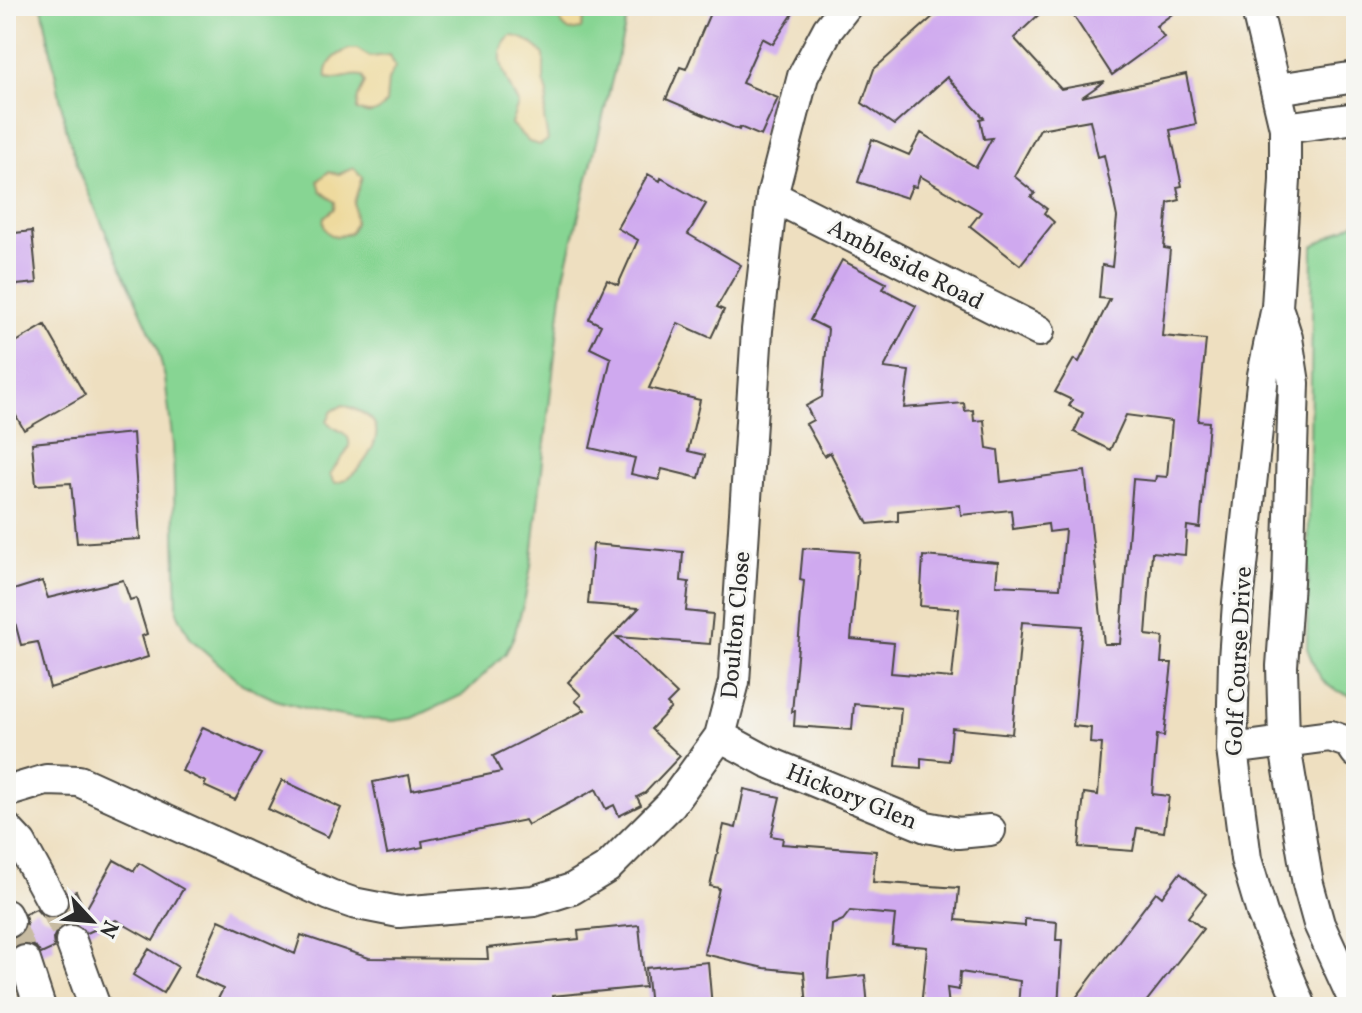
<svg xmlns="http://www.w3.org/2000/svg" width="1362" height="1013" font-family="Vollkorn,serif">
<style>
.green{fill:#87d593;stroke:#59805f;stroke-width:2}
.sand{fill:#eeda9e;stroke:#8c8264;stroke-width:2}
.building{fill:#cfa9ef}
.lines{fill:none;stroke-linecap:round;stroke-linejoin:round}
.street-tunnel{stroke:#c7bba2;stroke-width:30;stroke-dasharray:30 15;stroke-linecap:butt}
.street-casing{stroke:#484641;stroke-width:34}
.street{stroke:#fff;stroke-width:30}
.labels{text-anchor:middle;stroke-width:6;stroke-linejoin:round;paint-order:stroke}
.street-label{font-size:24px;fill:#2b2b2b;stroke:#f6f6f2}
</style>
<rect width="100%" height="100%" fill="#f6f6f2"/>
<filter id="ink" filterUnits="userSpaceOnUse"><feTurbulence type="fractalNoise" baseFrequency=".0125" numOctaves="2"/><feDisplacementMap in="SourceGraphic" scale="16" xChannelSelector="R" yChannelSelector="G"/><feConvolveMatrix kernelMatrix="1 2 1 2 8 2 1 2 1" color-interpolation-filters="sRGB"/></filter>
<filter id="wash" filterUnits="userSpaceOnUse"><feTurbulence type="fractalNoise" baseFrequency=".006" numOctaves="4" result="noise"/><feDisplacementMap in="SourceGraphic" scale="32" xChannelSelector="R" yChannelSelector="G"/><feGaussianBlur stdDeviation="1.8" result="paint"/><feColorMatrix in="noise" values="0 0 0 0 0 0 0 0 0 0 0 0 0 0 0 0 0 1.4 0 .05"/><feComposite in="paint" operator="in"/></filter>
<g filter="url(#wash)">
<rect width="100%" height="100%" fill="#eedfc0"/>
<path class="green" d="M42 6H630L564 276 531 566 525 598 514 636 506 653 464 694 413 718 393 721 353 718 315 711 276 700 242 684 191 639 177 612 173 445 165 378 157 347 82 179 66 128Z
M1356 222V696C1323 691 1318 676 1307 648L1313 246Z"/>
<path class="sand" d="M558 6H582L583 21 581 29 570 31C560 25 558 17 558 6Z
M511 36C523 36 537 46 544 55V81L548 94 544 118 548 140 540 145 529 142 511 124 518 104C510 85 488 53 511 36Z
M349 49H357L370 57 390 55 395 67 388 80 386 103C379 114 368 116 357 110L358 97 365 83 362 76C349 73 340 82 327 78 325 63 337 54 349 49Z
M354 168 362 177 354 203 355 223 350 233 336 237C327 234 322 227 324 217L334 209 335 202 321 191 318 181 328 172 339 174Z
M343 405C353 408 371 415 375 425 383 443 354 482 335 483L330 475C335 462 362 445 342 432 335 427 332 429 327 421L332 411Z"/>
<g id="blocks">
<path class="building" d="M713 6H798L773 44 762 38 742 83 778 98 761 136 740 127 739 130 666 99 680 67 686 69Z
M945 6H1048L1014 38 1061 89 1105 81 1082 97 1186 74 1196 124 1170 130 1182 186 1177 187 1180 200 1168 203 1164 248 1170 249 1162 336 1206 340 1198 421 1209 422 1200 528 1187 526 1185 555 1152 552 1146 635 1163 637 1161 663H1172L1164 736 1157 735 1152 794 1169 796 1164 832 1137 828 1133 851 1079 847 1084 793 1098 795 1102 744 1090 743 1091 728 1073 726 1082 626 1022 622 1012 734 952 728 949 761 921 758V768L896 766 901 708 854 704 852 730 794 726 795 711 792 712 804 581 800 580 803 548 859 552 851 639 894 643 891 673 952 678 959 609 920 606 923 556 998 562 996 585 1060 588 1065 530 1049 532 1048 524 1013 529 1011 510 961 515 960 505 898 511V521L868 524 830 452 824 456 806 424 813 420 806 406 822 397 828 329 810 320 842 260 886 283 883 289 916 306 884 368 909 371 904 408 964 403 965 411 973 410 974 421 984 420 987 448 998 450 1001 482 1085 471 1104 644H1120L1133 479 1155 481 1156 476 1167 477 1172 421 1126 415 1110 450 1074 432 1083 413 1069 406 1072 400 1055 392 1074 359 1079 362 1110 299 1099 298 1102 265 1112 267 1117 217 1104 155 1098 157 1090 120 1040 129 1014 176 1035 193 1031 197 1047 209 1044 213 1054 222 1020 265 970 226 981 212 920 176 916 187 912 186 907 198 858 182 872 139 909 155 921 133 976 167 992 138 984 139 980 119 984 118 947 77 894 125 862 103 874 69Z
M1067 6H1183L1156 26 1164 37 1112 75Z
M648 174 660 181 661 178 706 204 688 234 741 265 717 307 724 310 711 338 678 323 649 388 700 400 688 451 705 455 699 478 662 469 659 480 631 474 635 458 590 448 611 358 590 348 601 325 589 319 607 280 618 285 638 240 617 228Z
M32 231 37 283 6 286V234Z
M45 325 85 395 24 430 6 398V348Z
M133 433 140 539 77 543 71 483 36 485 32 443Z
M593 544 683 552 681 581 689 582 686 611 713 614 710 644 617 637 677 694 667 704 671 708 651 729 680 756 645 793 637 797 641 805 619 816 614 805 606 809 596 789 528 825 525 820 422 841 423 847 387 854 373 782 409 775 412 790 501 772 493 756 585 710 575 701 581 695 568 682 639 608 588 604Z
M123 580 130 600 136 598 147 634 142 636 148 657 50 688 38 642 21 645 7 592 42 581 48 598Z
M203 727 261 754 235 800 204 786 206 782 182 771Z
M282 780 341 808 328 837 268 809Z
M744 789 780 797 771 836 783 838 782 844 876 851 873 882 959 888 956 920 1025 926V919L1057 922 1056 940H1062L1058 1007H1018L1020 981 960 972 959 990 947 988 949 1007H921L927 947 892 944 895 915 850 911 843 920 832 925 828 979 865 975 868 1007H807L804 972 764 968 704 954 719 888 710 886 724 825 736 828Z
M114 860 134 871 139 863 183 889 153 941 116 920 87 933 75 924H66L57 930 53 939 54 948 41 954 36 947 28 943 20 944 12 948 7 958 9 969 6 970V940L15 939 23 933 27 925 25 914 36 909 43 917 52 919 60 917 68 910V894L76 891 85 911Z
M1180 873 1206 894 1188 917 1203 929 1142 1007H1069L1156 892 1162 897Z
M219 920 295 954 301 935 369 958 488 959 487 948 579 939 578 931 639 925 645 987 553 996 554 1004 527 1007H214L223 989 194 976Z
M149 949 178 967 163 993 133 975Z
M708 962 712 1007H650L646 968Z"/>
</g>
</g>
<g filter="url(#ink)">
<use href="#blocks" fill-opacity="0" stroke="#484641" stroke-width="2"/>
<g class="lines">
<path class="street-tunnel" d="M52 901 71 941
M9 922 25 961"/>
<g class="street-casing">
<path id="street" d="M1256 6 1285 128V180L1277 307 1263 375 1238 603 1234 659 1232 749 1246 859 1262 913 1301 1007
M1277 89 1356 77
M1285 128 1356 118
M772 196 1039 331
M1279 313 1287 338 1294 383 1288 582 1282 666 1284 740 1308 884 1319 924 1356 1005
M720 736 768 762 926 827 958 833 990 830
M1232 749 1330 736 1350 743 1356 752
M6 792 46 780 79 781 330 895 353 903 399 912 534 901 572 889 607 868 671 804 720 736 734 682 757 330 772 196 803 76 828 29 846 6
M6 828 21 844 52 901
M6 915 9 922
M71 941 95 1007
M25 961 40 1007"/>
</g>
<use href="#street" class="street"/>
</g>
</g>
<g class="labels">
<g class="street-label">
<text transform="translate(906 264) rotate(27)" y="8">Ambleside Road</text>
<text transform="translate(735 625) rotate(-85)" y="8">Doulton Close</text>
<text transform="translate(1238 661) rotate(-87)" y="8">Golf Course Drive</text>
<text transform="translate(852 796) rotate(22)" y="8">Hickory Glen</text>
</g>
</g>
<rect width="1362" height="1013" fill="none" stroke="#f6f6f2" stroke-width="32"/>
<g transform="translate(92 921) rotate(116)" stroke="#f6f6f2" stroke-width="6" paint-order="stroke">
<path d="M0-6L14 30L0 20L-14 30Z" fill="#2b2b2b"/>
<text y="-12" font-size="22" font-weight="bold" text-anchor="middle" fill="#2b2b2b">N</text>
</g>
</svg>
